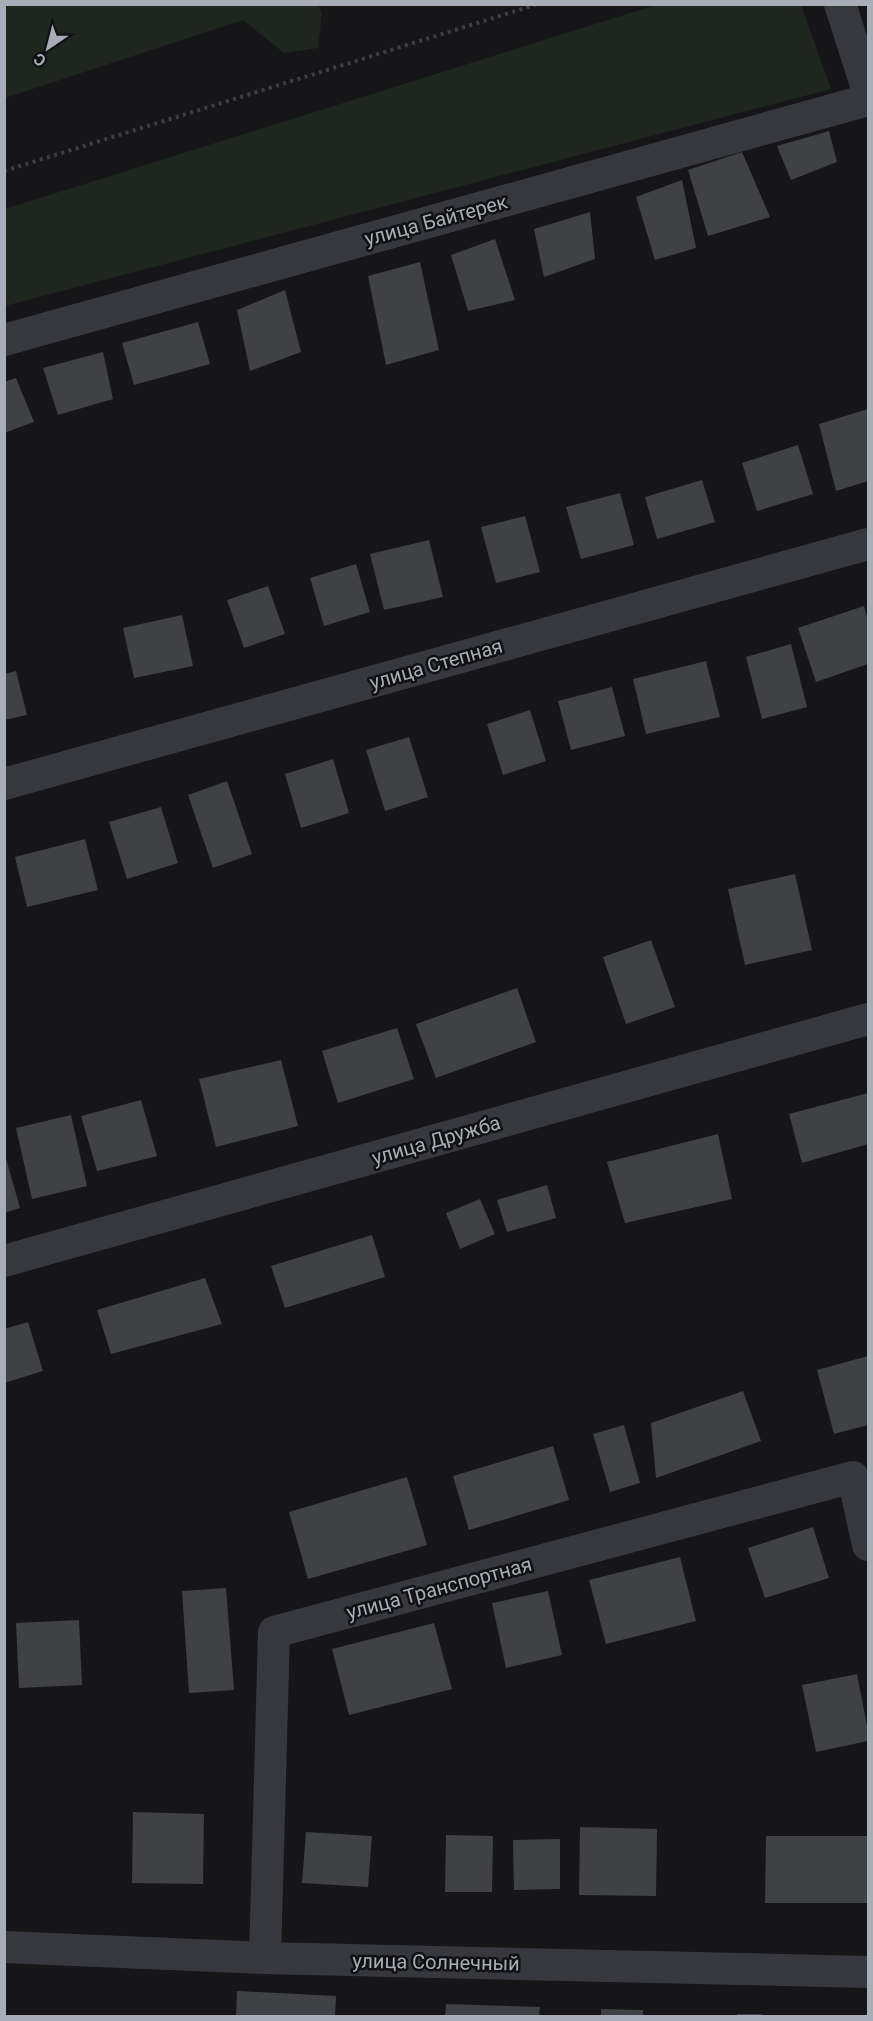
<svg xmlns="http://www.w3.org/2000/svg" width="873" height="2021" font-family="Roboto,sans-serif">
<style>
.green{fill:#1e261f}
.building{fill:#404145}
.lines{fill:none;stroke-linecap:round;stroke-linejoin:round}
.path{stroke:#3d3f44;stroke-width:4;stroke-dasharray:3 4.5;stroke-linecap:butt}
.minor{stroke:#37383d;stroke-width:32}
.labels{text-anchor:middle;stroke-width:5;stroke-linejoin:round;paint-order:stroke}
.street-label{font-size:20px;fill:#a8adb8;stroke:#111113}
</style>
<rect width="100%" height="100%" fill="#161618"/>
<path class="green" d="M659 4 801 5 831 89 5 306V209Z
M318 5 322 13 318 48 284 53 243 20 5 98 6 5Z"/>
<path class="building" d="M829 131 837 162 791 180 777 146Z
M742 152 770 217 708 236 688 170Z
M682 180 696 248 655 260 636 197Z
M590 212 595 259 544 277 534 229Z
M495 239 515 300 468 311 451 255Z
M420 262 439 350 386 365 368 276Z
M285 290 301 352 250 371 237 310Z
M198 322 210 364 134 385 122 343Z
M103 352 113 399 58 415 43 368Z
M16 378 34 422 4 433V382Z
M868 409V481L836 491 819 424Z
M798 445 813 494 757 511 742 463Z
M702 480 715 522 657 539 645 497Z
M620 493 634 545 581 559 566 507Z
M525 516 540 572 496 583 481 527Z
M429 540 443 597 384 610 370 554Z
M356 564 370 612 324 626 310 578Z
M268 586 285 634 244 648 227 600Z
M864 606 868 620V664L816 682 798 628Z
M182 615 193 666 134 678 123 628Z
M791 644 807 707 762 719 746 657Z
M706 661 720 717 646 734 633 679Z
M16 671 27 715 4 720V674Z
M612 687 625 736 571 750 558 701Z
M530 710 546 761 503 775 487 724Z
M409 737 428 797 385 811 366 750Z
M333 759 349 813 301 828 285 774Z
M227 781 252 854 213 868 188 795Z
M161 807 178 863 127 879 109 822Z
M85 839 98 890 27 907 15 857Z
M795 874 812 950 745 965 728 889Z
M651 940 675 1007 626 1024 603 957Z
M517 988 536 1042 436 1078 416 1024Z
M397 1028 414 1079 338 1103 322 1051Z
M281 1060 298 1126 216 1147 199 1079Z
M868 1093V1144L802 1163 789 1114Z
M141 1100 157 1156 97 1171 81 1116Z
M71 1115 87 1186 32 1199 16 1128Z
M718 1134 732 1199 625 1223 607 1162Z
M5 1155 20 1208 4 1213V1156Z
M547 1185 556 1218 507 1232 497 1200Z
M480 1199 495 1234 460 1249 446 1213Z
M372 1235 385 1277 285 1308 271 1266Z
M205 1278 222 1324 111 1354 97 1310Z
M28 1322 43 1371 4 1383V1329Z
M868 1356V1425L834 1434 817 1370Z
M743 1391 761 1441 656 1478 651 1423Z
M624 1425 640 1483 610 1492 593 1434Z
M553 1446 569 1500 469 1530 453 1476Z
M407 1477 427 1545 308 1579 289 1512Z
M813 1527 829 1578 765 1598 748 1548Z
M680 1557 696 1621 606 1644 589 1580Z
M226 1588 234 1690 189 1693 182 1591Z
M548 1591 562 1655 506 1668 492 1603Z
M79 1620 82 1685 19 1688 16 1623Z
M434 1623 452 1689 349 1715 332 1649Z
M857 1674 868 1731V1741L816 1752 802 1685Z
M133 1812 204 1814 203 1884 132 1883Z
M580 1827 657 1829 656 1896 579 1895Z
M306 1832 372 1836 368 1887 302 1883Z
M446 1835 493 1836 492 1892H445Z
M766 1836H868V1903H765Z
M560 1839V1889L514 1890 513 1840Z
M237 1991 336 1996 335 2016H236Z
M446 2004 540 2007 539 2016H445Z
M601 2009 643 2010V2016H601Z
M737 2014H762V2016H737Z"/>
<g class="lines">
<path class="path" d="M4 171 538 4"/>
<path class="minor" d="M840 4 868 91
M4 340 868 100
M4 784 868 544
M4 1261 868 1019
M4 1947 265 1958 868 1972
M265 1958 274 1632 853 1477 868 1545"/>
</g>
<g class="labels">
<g class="street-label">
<text transform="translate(436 220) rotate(-15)" y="7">улица Байтерек</text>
<text transform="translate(436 664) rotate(-16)" y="7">улица Степная</text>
<text transform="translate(436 1140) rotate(-16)" y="7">улица Дружба</text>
<text transform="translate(439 1588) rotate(-15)" y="7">улица Транспортная</text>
<text transform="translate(436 1962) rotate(1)" y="7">улица Солнечный</text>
</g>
</g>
<rect width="873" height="2021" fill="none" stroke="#a8adb8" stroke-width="12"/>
<g transform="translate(48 48) rotate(215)" stroke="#111113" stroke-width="4.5" paint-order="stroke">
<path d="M0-4.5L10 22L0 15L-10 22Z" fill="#a8adb8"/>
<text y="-9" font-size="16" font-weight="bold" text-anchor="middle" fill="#a8adb8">С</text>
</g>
</svg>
